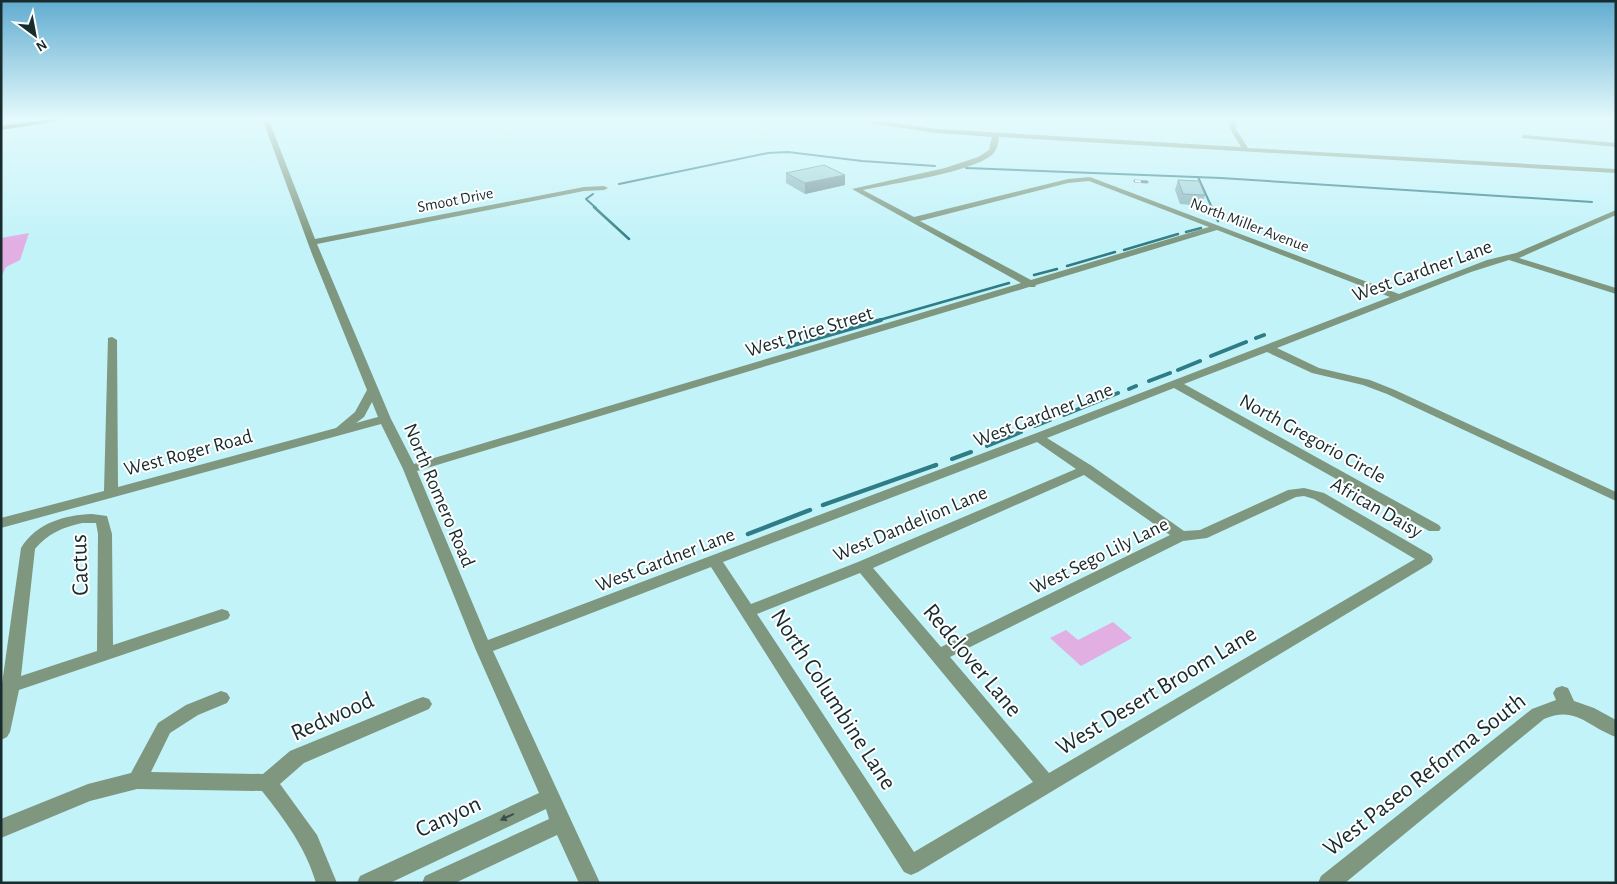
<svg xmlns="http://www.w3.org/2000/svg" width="1617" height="884" font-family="'Alegreya Sans',sans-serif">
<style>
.green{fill:#e1afe2}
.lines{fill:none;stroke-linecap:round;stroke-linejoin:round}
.stream-far3{stroke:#2e7c85;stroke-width:2}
.stream-far2{stroke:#2e7c85;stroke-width:2.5}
.stream-far1{stroke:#2e7c85;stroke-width:4}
.stream{stroke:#2e7c85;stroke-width:4.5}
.minor{fill:#7f967f;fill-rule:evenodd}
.major{fill:#27522b;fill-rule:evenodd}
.rail-casing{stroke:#66878b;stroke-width:3}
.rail{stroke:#fff;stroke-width:2;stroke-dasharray:6;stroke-linecap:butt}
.wall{fill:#8ab4ba}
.shaded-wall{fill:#719297}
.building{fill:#a1d1d8;stroke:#719297}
.oneway{fill:#3c504a}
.labels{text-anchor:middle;stroke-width:4;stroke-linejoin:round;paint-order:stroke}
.far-street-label{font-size:16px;fill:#182b2d;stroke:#fff}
.street-label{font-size:20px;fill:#182b2d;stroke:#fff}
.near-street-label{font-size:24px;fill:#182b2d;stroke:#fff}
</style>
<rect width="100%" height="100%" fill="#c2f3f9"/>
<path class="green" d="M29 233 20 260 6 267 1 277V238Z
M1113 622 1132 638 1081 666 1050 638 1066 630 1078 640Z"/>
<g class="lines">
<path class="stream-far3" d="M966 168 1221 178 1592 202
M1198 177 1212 208
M619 184 768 153 788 152 862 161 935 166
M593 194 586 199 596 208"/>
<path class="stream-far2" d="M594 207 629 239
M1212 207 1218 221
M1186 232 1201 228
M1124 250 1178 234
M1067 266 1115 252
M1034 275 1057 269
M876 321 1009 283"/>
<path class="stream-far1" d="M1256 338 1264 335
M787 347 881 320
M1211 356 1246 342
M1178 370 1200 361
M1149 381 1170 373
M1129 389 1136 386
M1064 415 1118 393
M1035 426 1050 420
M987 446 1021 432
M952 459 971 452
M934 466 936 465"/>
<path class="stream" d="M823 505 936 465
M748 534 810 510"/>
<path class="minor" d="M262 118H268L315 239 584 187 604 186 608 188 604 190 584 191 317 244 391 419 414 464 1021 283 852 189 945 168 978 157 989 150 992 137 936 133 837 118H857L936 129 1241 147 1230 129 1229 118H1235L1236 129 1248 148 1616 169V173L999 137C998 144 997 150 992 155 969 173 894 183 863 190L914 217 1068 179 1090 177 1399 294 1487 260 1516 253 1616 210V215L1519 258 1616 288V294L1509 260 1471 272 1277 348 1319 368 1370 380 1395 390 1616 492V501L1387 394 1363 385 1312 373 1267 352 1184 384 1439 525 1441 528 1439 531H1429L1174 388 1047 438 1092 466 1184 531 1200 530 1288 490 1304 488 1324 493 1431 555 1433 559 1431 563 918 872 911 875 904 872 711 567 493 651 600 883H579L557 835 455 883H422L425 876 549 819 546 809 390 883H357L360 876 539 793 475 648 403 469 381 424 1 528V518L104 491 108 338 112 337 117 340 118 487 336 428 355 412 367 390 312 254ZM1089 181 1209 227 1031 280 920 221 1068 183ZM1217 230 1390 297 1034 434 488 640 417 471 1029 287H1035L1036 285ZM372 402 378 417 356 423 364 417ZM1037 442 1076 469 858 562 751 604 723 562ZM1084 475 1170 535 941 647 873 568ZM1304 496 1314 499 1415 559 1049 773 950 657 1183 541 1207 538 1296 497ZM860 573 1033 782 914 852 757 614Z
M1524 135 1616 143V147L1522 138V136Z
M92 514 107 516 112 534 113 645 222 609 228 611 230 615 228 619 19 690 10 732 7 737 1 740V691L21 548C36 523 65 515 92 514ZM82 523H96L98 534 97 651 21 676 35 549C47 534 63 527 82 523Z
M1562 686 1568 688 1574 701 1594 708 1616 720V737C1588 727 1576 705 1544 719L1345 883H1318L1321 876 1532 709 1556 700 1553 693 1556 688Z
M221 691 227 693 230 698 227 703 198 715 170 733 151 772 263 774 290 751 417 699 423 697 429 699 432 704 429 709 304 763 280 784 317 835 337 883H316C306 848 285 820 262 791L137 789 90 801 1 838V819L88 784 131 773 158 723 186 705Z"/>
<path class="major" d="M58 118H78L1 130V126Z"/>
<g class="rail-casing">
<path id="rail" d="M1591 118 1616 121
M1135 181 1147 182"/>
</g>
<use href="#rail" class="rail"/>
</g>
<path class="wall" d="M786 173 845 185 805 194 786 183Z
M1178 180 1205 195 1202 206 1180 204 1175 190Z"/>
<path class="shaded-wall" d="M845 175V185L805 194V183Z"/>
<path class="building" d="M824 165 845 175 805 183 786 173Z
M1178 180 1199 181 1205 195 1183 194Z"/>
<defs><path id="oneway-solid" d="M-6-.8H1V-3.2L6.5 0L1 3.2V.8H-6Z" transform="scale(1.25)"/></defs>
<use class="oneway" href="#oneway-solid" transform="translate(507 817) rotate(155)"/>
<linearGradient id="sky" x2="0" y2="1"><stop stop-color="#61acd0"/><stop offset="0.49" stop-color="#e4fafc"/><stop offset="1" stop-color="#e4fafc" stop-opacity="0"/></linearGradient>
<rect width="1617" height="242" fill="url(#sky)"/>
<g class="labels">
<g class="far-street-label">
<text transform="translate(455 199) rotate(-11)" y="6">Smoot Drive</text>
<text transform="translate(1250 224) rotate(21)" y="6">North Miller Avenue</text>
</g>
<g class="street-label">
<text transform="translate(1422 270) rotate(-20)" y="7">West Gardner Lane</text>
<text transform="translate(809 331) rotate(-17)" y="7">West Price Street</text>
<text transform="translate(1043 414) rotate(-21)" y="7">West Gardner Lane</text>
<text transform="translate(1313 438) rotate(29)" y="7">North Gregorio Circle</text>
<text transform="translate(188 452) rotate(-15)" y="7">West Roger Road</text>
<text transform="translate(440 495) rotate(67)" y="7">North Romero Road</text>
<text transform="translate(1377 507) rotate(30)" y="7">African Daisy</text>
<text transform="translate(910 523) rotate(-23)" y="7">West Dandelion Lane</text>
<text transform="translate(1099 555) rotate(-26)" y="7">West Sego Lily Lane</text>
<text transform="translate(665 559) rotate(-21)" y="7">West Gardner Lane</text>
</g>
<g class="near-street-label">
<text transform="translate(79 565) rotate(-92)" y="8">Cactus</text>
<text transform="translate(973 660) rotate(50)" y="8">Redclover Lane</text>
<text transform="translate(1156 690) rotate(-31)" y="8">West Desert Broom Lane</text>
<text transform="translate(834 699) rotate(57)" y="8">North Columbine Lane</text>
<text transform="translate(332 716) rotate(-24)" y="8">Redwood</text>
<text transform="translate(1424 774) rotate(-38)" y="8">West Paseo Reforma South</text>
<text transform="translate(448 816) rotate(-25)" y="8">Canyon</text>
</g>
</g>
<rect width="1617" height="884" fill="none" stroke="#182b2d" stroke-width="5"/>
<g transform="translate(35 35) rotate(148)" stroke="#ffffff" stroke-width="4" paint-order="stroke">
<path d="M0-4L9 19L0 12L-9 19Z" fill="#182b2d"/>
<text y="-8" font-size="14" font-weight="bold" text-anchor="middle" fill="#182b2d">N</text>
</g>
</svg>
